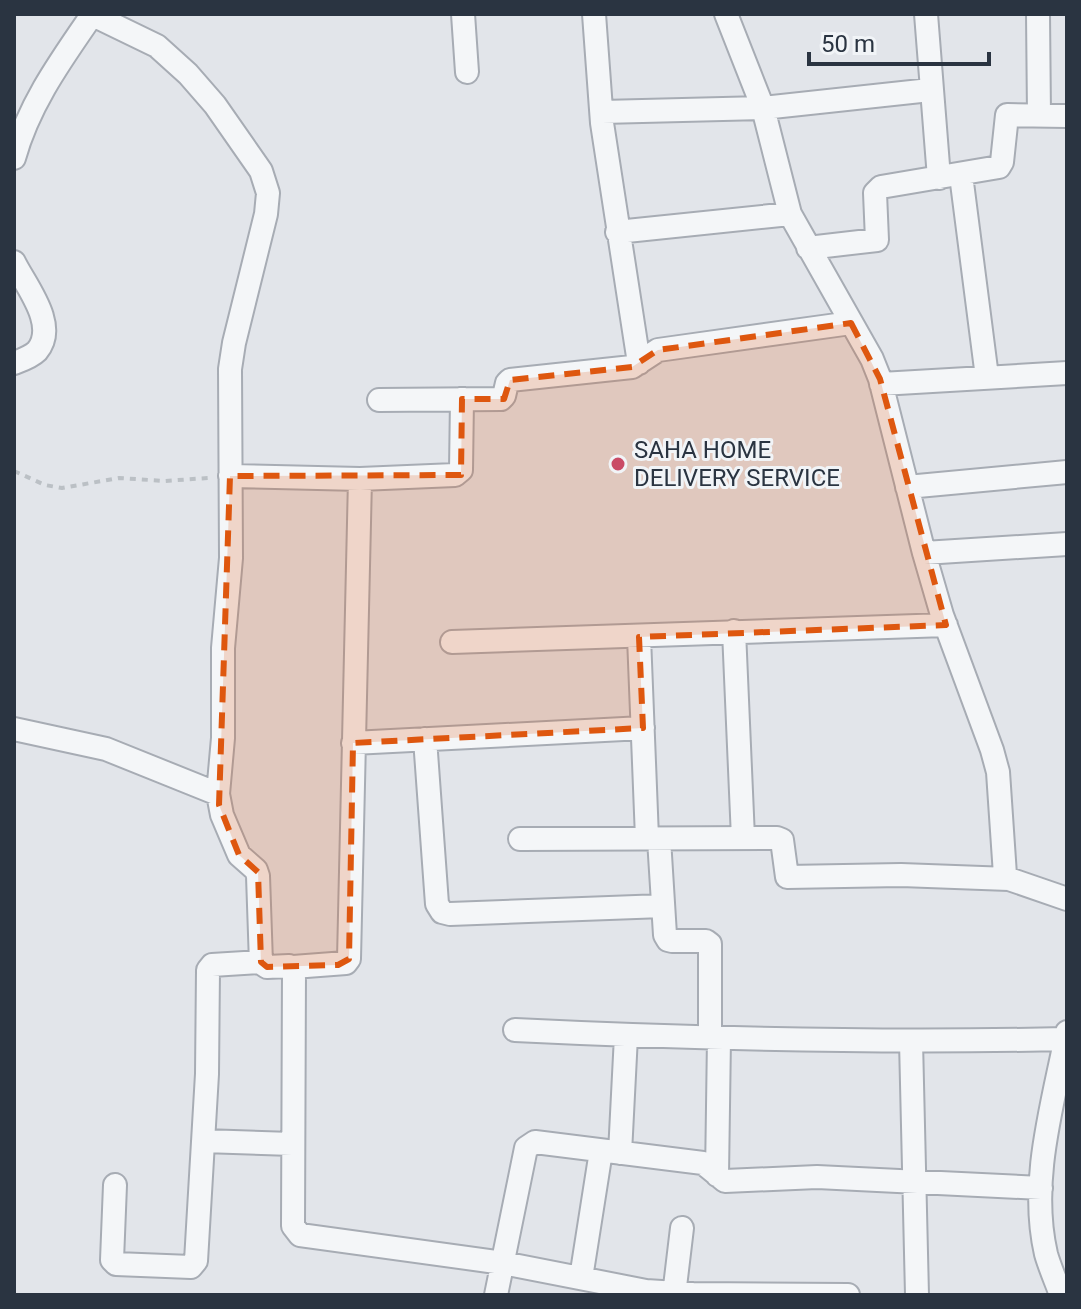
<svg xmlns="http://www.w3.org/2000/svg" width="1081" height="1309" font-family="Roboto,sans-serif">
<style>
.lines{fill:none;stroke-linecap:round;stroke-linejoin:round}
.street-casing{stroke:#a7acb4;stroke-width:26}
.path{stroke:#bbc0c5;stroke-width:4;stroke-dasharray:6 6;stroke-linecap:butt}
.street{stroke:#f4f6f8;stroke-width:22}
.marked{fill:#de570f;fill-opacity:0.2;stroke:#de570f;stroke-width:6;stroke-dasharray:16 10;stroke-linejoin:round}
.poi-dot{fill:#ca4b66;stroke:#f1f4f7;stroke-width:3}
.labels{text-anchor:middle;stroke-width:6;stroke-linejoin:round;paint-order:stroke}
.poi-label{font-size:24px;fill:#2a3441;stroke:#f1f4f7;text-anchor:start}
</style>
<rect width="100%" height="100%" fill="#e2e5ea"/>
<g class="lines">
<g class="street-casing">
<path id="street" d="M91 14 157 46 188 74 215 105 261 171 268 193 266 214 234 343 230 369 231 558 223 648V738L218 794 222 815 239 855 256 870 258 876 261 963 267 967 289 966 294 972 293 1226 300 1235 503 1263 646 1291 693 1294 848 1295
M463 14 467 72
M594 14 602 123 639 363
M726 14 763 108 790 214 872 359 880 379 924 553 942 615 992 750 998 772 1005 875 1009 879 1067 899
M926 14 939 178
M1038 14 1039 115
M602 112 763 108 930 90
M14 158C29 104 61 60 92 15
M961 175 987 377
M617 232 790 214
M808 248 877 240 875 193 881 187 999 167 1002 162 1007 115 1067 116
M14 262C25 285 59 325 37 351 31 357 22 360 14 363
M881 384 1067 373
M379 400 501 399 504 396 507 383 510 380 632 367 658 350 851 323
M230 476 360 479 455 475 461 470 462 399
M907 487 1067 472
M924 553 1067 544
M734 631 743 838
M639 637 647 838
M452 642 946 625
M14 729 106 749 218 794
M425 739 437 904 442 912 450 914 663 906
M353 743 643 728
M520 839 777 838 782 840 787 877 901 875 1009 879
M659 839 665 935 668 940 672 941H706L710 944V1038
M293 967 346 963 349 959 360 479
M515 1030C698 1039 882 1043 1066 1039
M911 1041 917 1295
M203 1141 292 1144
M620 1153 626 1036
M717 1175 719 1038
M115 1185 112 1260 116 1264 191 1267 196 1261 207 1074 208 970 212 965 261 962
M581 1278 601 1151
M496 1295 526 1148 535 1142 703 1163 725 1181 817 1177 1041 1188
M674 1295 682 1228
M1061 1295C1056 1281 1050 1268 1046 1254 1029 1181 1053 1104 1067 1032"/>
</g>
<path class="path" d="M14 471 45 485 62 488 119 478 165 481 208 478"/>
<use href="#street" class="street"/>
</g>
<path class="marked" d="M851 323 880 379 946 625 639 637 643 728 353 743 349 959 338 965 267 967 261 962 258 872 239 855 219 805 230 476 461 475 462 399H504L510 380 632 367 658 350Z"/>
<circle class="poi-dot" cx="618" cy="464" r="8"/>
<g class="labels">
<g class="poi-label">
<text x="634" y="458">SAHA HOME<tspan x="634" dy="28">DELIVERY SERVICE</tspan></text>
</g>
</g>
<rect width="1081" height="1309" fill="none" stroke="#2a3441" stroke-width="32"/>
<path d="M809 52v12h180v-12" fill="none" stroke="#2a3441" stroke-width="4"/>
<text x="821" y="52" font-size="24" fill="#2a3441" stroke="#f1f4f7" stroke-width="6" paint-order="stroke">50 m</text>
</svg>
